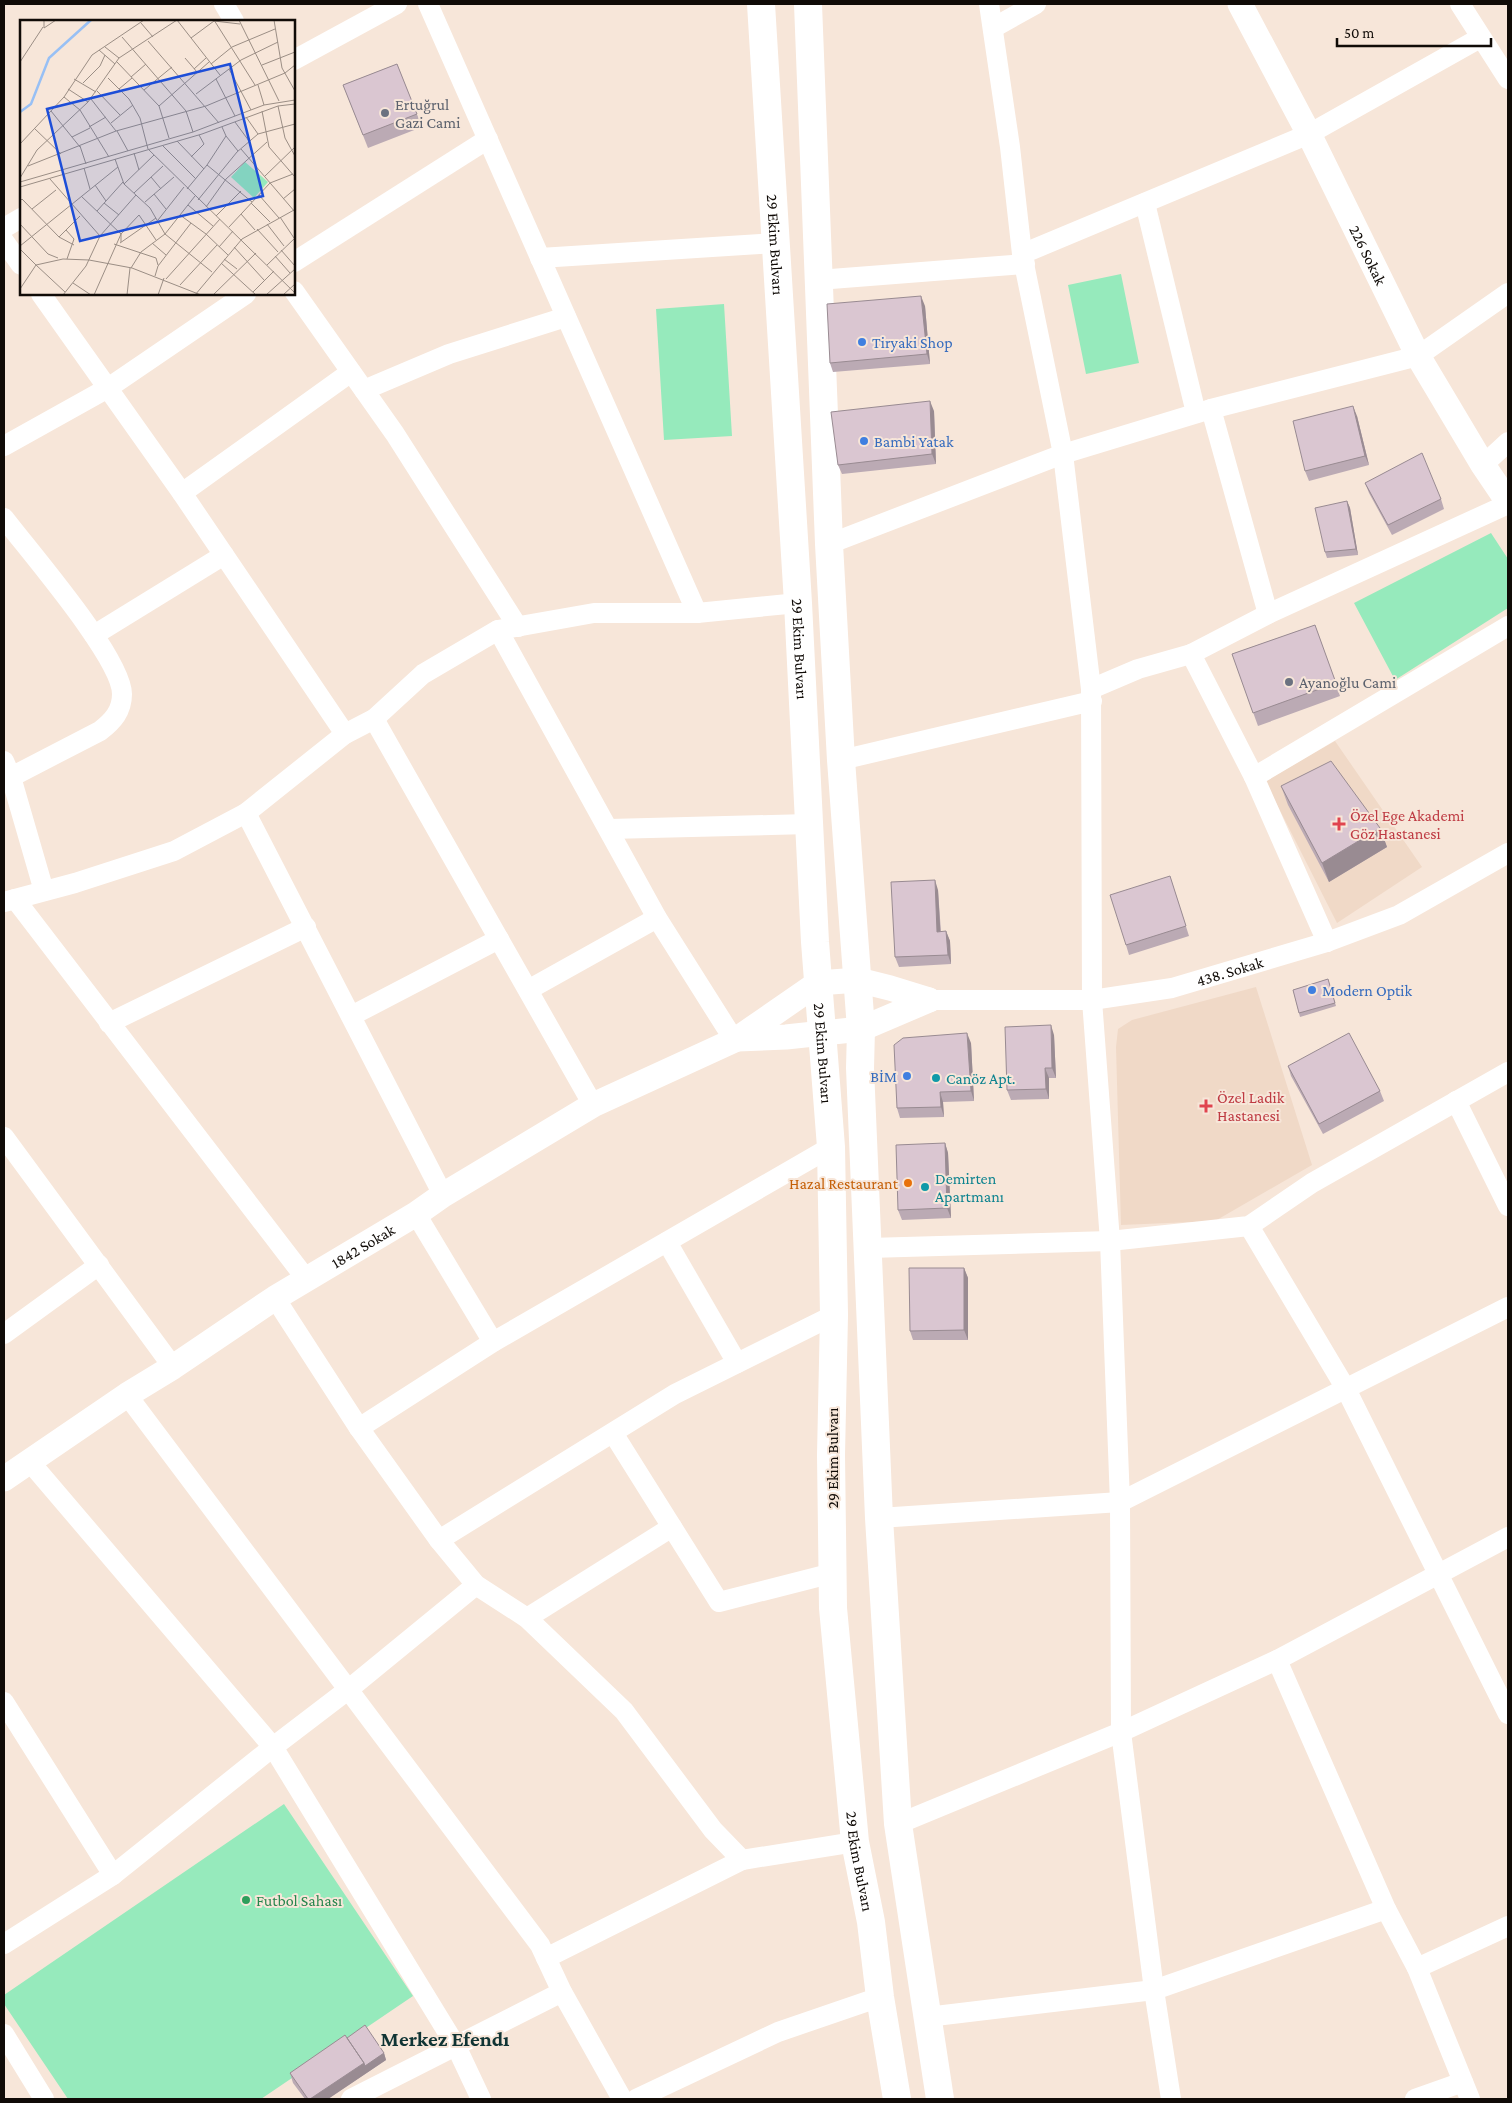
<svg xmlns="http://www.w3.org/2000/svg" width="1512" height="2103" font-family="'Crimson Pro',serif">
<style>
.built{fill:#f0d9c7}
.green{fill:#96eabc}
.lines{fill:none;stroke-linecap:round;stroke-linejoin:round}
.minor{stroke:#fff;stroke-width:20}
.tertiary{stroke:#fff;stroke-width:25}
.primary{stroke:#fff;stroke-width:28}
.wall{fill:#bbaab4}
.shaded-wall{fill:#998b92}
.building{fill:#dac6d1;stroke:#998b92}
.worship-dot{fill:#6b7280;stroke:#f7e6d9;stroke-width:2}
.shop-dot{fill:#3f7fe0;stroke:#f7e6d9;stroke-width:2}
.health-dot{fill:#e0444e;stroke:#f7e6d9;stroke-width:2}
.culture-dot{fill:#0f9aa8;stroke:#f7e6d9;stroke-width:2}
.food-dot{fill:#e8710a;stroke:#f7e6d9;stroke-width:2}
.leisure-dot{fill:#2e9e5b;stroke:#f7e6d9;stroke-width:2}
.labels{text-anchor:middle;stroke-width:4;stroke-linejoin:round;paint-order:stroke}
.worship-label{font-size:16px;fill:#5b616d;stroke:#f7e6d9;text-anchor:start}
.street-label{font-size:16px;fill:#100b07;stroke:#f7e6d9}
.shop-label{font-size:16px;fill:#366cbe;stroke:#f7e6d9;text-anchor:start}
.health-label{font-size:16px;fill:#be3a42;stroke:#f7e6d9;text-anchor:start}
.culture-label{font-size:16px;fill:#0d838f;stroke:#f7e6d9;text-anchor:start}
.food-label{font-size:16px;fill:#c56008;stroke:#f7e6d9;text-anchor:end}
.leisure-label{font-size:16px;fill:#27864d;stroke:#f7e6d9;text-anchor:start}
.district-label{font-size:21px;font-weight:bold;fill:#103434;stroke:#f7e6d9}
.inset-river{fill:none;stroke:#98c0f5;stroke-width:2.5}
.inset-road{fill:none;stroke:#9b8e85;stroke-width:1}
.view{fill:#1d4ed8;fill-opacity:0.15;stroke:#1d4ed8;stroke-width:2.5}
.inset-edge{fill:none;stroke:#100b07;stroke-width:2.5}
</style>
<rect width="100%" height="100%" fill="#f7e6d9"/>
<path class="built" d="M1335 741 1422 867 1337 923 1265 781Z
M1256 987 1312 1165 1215 1221 1121 1225 1116 1047 1118 1029 1132 1020Z"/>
<path class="green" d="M1121 274 1139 363 1086 374 1068 285Z
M724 304 732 436 664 440 656 309Z
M1491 533 1508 559V608L1395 680 1354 603Z
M284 1804 413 1996 261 2099H68L4 2004V1995Z"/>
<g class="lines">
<g class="minor">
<path d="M224 4 234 21"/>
<path d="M428 4 697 613"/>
<path d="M989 4 1010 147 1022 254 1063 454 1091 689 1092 1000 1110 1241 1120 1502 1121 1732 1154 1990 1171 2099"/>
<path d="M1460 4 1508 79"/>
<path d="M993 28 1036 4"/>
<path d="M294 60 397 4"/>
<path d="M1145 203 1196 413"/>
<path d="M4 228 21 218"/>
<path d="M4 241 21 265"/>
<path d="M1022 254 1309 134 1480 38"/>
<path d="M540 258 775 243"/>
<path d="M294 262 488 139"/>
<path d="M818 280 1025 264"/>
<path d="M294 291 395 434 518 627"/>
<path d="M41 294 182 493 345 734"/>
<path d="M364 390 449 354 566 317"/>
<path d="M1211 409 1268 614"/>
<path d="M4 446 108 388 246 294"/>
<path d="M1483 465 1508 442"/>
<path d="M182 493 351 372"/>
<path d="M4 518C29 551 122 658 122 694 122 711 113 721 100 731L11 777 4 778"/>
<path d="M829 544 1063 454 1211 409 1418 356 1508 293"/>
<path d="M498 630 657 918 734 1040"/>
<path d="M94 635 224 555"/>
<path d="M1191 654 1254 777 1327 942"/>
<path d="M1091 689 1138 669 1191 654 1268 614 1508 504"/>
<path d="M374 719 593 1105"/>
<path d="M841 760 1092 701"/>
<path d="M4 761 11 777 44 891"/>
<path d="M1254 777 1508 626"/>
<path d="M246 813 443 1195"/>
<path d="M609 829 809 824"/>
<path d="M15 899 307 1280"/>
<path d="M4 902 75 883 174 851 246 813 345 734 374 719 423 674 498 630 594 613H697L798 603"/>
<path d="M528 990 657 918"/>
<path id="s1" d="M929 1000H1092L1172 988 1327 942 1399 915 1508 853"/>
<path d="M351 1016 499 939"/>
<path d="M109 1023 306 927"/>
<path d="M1456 1101 1508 1206"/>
<path d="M4 1137 173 1367"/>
<path d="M416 1214 493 1342"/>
<path d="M1249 1226 1346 1389 1508 1714"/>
<path d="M667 1242 737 1363"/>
<path d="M869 1248 1110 1241 1249 1226 1312 1183 1508 1072"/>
<path d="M275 1298 359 1428 439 1540 476 1585 527 1618 624 1711 713 1830 742 1860 855 1842"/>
<path d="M4 1334 99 1265"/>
<path d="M127 1395 540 1945 562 1992 622 2099"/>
<path d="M359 1428 493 1342 831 1147"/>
<path d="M613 1433 719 1602 833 1573"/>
<path d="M30 1462 273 1747 456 2046 481 2099"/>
<path d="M879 1518 1120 1502 1508 1307"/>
<path d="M439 1540 675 1394 834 1315"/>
<path d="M527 1618 672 1527"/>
<path d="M1277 1660 1386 1909 1417 1968 1470 2099"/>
<path d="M4 1702 113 1875"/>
<path d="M898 1824 1121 1732 1277 1660 1508 1537"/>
<path d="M4 1944 113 1875 273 1747 349 1689 476 1585"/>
<path d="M546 1958 742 1860"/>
<path d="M1417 1968 1508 1926"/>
<path d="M927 2017 1154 1990 1386 1909"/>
<path d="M4 2034 44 2099"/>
<path d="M351 2099 562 1992"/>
<path d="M636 2099 778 2032 880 1997"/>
<path d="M1415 2099 1463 2082"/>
</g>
<g class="tertiary">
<path id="s2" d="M1240 4 1309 134 1418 356 1483 465 1508 502"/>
<path d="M737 1039 786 1037 861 1029 929 1000"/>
<path id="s3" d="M4 1479 127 1395 173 1367 275 1298 416 1214 443 1195 593 1105 737 1039 818 983 858 980 890 988 929 1000"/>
</g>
<g class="primary">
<path id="s4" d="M761 4 798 603 815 942 831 1147 834 1315 831 1455 833 1608 855 1842 871 1922 880 1997 897 2099"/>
<path d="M808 4 829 544 841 760 861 1029 860 1068 879 1518 898 1824 940 2099"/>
</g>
</g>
<path class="wall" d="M397 64 422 127 368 148 343 85Z
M925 306 930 364 833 372 830 363Z
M934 411 936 464 842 474 838 465Z
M1357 416 1369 465 1309 481 1305 471Z
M1365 483 1441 499 1444 509 1392 535 1369 493Z
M1347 501 1350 508 1358 555 1327 558 1325 552Z
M1315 625 1340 696 1258 726 1232 654Z
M1281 786 1380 828 1387 847 1329 882 1288 805Z
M1170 876 1189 936 1129 955 1126 945Z
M938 890 941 932 946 931 950 941 951 964 899 967 895 957Z
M1328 979 1336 1006 1300 1017 1293 990Z
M1054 1035 1056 1078H1049V1099L1011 1100 1007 1090Z
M971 1043 974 1101 943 1102 944 1117 900 1118 897 1108Z
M1288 1066 1380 1091 1384 1101 1323 1134 1291 1076Z
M945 1143 948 1153 951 1218 902 1220 898 1210Z
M964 1268 968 1278V1340H913L910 1331Z
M347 2038 384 2053 386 2060 328 2099H305L293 2083 290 2073Z"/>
<path class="shaded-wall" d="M921 296 925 306 930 364 927 354Z
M930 401 934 411 936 464 932 454Z
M1353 406 1357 416 1369 465 1365 456Z
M1347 501 1350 508 1358 555 1356 549Z
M1380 828 1387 847 1329 882 1322 863Z
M935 880 938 890 941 942 937 932Z
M946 931 950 941 951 964 948 955Z
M1051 1025 1054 1035 1056 1078 1052 1068Z
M967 1033 971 1043 974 1101 971 1091Z
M1045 1068 1049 1078V1099L1046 1089Z
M940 1092 943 1102 944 1117 941 1107Z
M945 1143 948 1153 951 1218 947 1208Z
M964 1268 968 1278V1340L964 1330Z
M384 2053 386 2060 328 2099H310L364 2063Z"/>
<path class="building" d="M397 64 417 114 363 135 343 85Z
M921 296 927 354 830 363 827 304Z
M930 401 932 454 838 465 831 412Z
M1353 406 1365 456 1305 471 1293 421Z
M1422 453 1441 499 1388 525 1365 483Z
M1347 501 1356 549 1325 552 1315 508Z
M1315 625 1336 683 1253 713 1232 654Z
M1331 761 1380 828 1322 863 1281 786Z
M1170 876 1186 926 1126 945 1110 895Z
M935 880 937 932 946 931 948 955 895 957 891 882Z
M1328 979 1335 1003 1299 1013 1293 990Z
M1051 1025 1052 1068H1045L1046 1089 1007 1090 1005 1027Z
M967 1033 971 1091 940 1092 941 1107 897 1108 894 1045 903 1038Z
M1349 1033 1380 1091 1319 1124 1288 1066Z
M945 1143 947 1208 898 1210 896 1145Z
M909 1268H964V1330L910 1331Z
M365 2025 384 2053 365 2066 364 2063 347 2038Z
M345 2035 364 2063 310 2099H308L290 2073Z"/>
<g class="worship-dot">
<circle cx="385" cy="113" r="5"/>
<circle cx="1289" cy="682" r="5"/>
</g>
<g class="shop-dot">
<circle cx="862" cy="342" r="5"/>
<circle cx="864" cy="441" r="5"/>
<circle cx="1312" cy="990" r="5"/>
<circle cx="907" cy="1076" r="5"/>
</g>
<g class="health-dot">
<path d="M1336.5 816.5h5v5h5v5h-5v5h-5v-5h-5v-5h5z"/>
<path d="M1203.5 1098.5h5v5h5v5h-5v5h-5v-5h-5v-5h5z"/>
</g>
<g class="culture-dot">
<circle cx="936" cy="1078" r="5"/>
<circle cx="925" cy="1187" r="5"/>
</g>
<circle class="food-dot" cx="908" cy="1183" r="5"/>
<circle class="leisure-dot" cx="246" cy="1900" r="5"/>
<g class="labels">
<g class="worship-label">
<text x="395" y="110">Ertuğrul<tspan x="395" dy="18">Gazi Cami</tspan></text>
<text x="1299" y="688">Ayanoğlu Cami</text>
</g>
<g class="street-label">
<text dy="6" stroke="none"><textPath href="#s4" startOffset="241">29 Ekim Bulvarı</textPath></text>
<text dy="6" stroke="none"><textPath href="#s2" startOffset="282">226 Sokak</textPath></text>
<text dy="6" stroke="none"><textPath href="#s4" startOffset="646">29 Ekim Bulvarı</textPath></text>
<text dy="6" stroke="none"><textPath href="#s1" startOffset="304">438. Sokak</textPath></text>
<text dy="6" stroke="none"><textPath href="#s4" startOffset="1051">29 Ekim Bulvarı</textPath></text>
<text dy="6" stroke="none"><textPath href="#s3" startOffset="428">1842 Sokak</textPath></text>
<text transform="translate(832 1458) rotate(-90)" y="6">29 Ekim Bulvarı</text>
<text dy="6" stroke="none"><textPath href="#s4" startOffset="1861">29 Ekim Bulvarı</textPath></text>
</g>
<g class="shop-label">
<text x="872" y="348">Tiryaki Shop</text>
<text x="874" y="447">Bambi Yatak</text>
<text x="1322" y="996">Modern Optik</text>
<text x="897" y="1082" text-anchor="end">BİM</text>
</g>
<g class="health-label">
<text x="1350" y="821">Özel Ege Akademi<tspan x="1350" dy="18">Göz Hastanesi</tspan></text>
<text x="1217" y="1103">Özel Ladik<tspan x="1217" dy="18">Hastanesi</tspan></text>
</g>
<g class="culture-label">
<text x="946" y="1084">Canöz Apt.</text>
<text x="935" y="1184">Demirten<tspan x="935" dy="18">Apartmanı</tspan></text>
</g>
<g class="food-label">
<text x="898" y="1189">Hazal Restaurant</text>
</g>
<g class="leisure-label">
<text x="256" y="1906">Futbol Sahası</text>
</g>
<g class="district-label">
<text x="445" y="2046">Merkez Efendı</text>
</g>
</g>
<g transform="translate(20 20)">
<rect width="275" height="275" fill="#f7e6d9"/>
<path d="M225 142 248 162 234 178 211 157Z" fill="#96eabc"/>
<path class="inset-river" d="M0 92 11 84 29 38 71 0"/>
<path class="inset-road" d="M24 0V8L36 0M157 0 200 55M194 0 235 65M219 0 259 81M254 0 262 48 275 71M121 3 133 17M102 17 166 91 173 112M171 18 194 1 220 4M128 21 199 103M85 27 99 38M79 30 95 44M165 38 177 52M0 42 23 7M97 42 139 86 149 118M191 44 212 27 255 9M242 45 275 32M174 49 186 38M209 49 231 90M111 57 126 44M88 58 109 79 120 98 128 129 275 273M54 59 76 72M196 59 215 96M63 63 80 46 85 35M238 65 244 85M48 69 68 82M99 69 112 58M124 70 152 47M77 71 100 95M176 74 221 40 258 22M44 77 60 90 89 137M71 79 96 111M139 86 189 42M258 86 265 118 275 136M31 91 60 127M242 91 249 127 275 157M226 97 238 114M215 102 229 121M91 103 113 85M69 107 86 97M14 108 41 134M97 111 108 131M206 116 218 131M52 117 70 108M157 121 184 149M0 124 44 77 72 35 124 0M60 126 66 144M143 126 176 159M221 129 275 192M114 133 119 150M171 137 184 124 179 115M95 139 104 164 130 188 145 214 192 252M187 145 232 182M8 146 96 111 186 86 265 53 275 45M64 148 70 169M245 156 275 127M131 157 141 169M0 158 17 130 68 82 99 38 157 0M30 159 80 216M0 162 173 112 244 85 275 80M104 164 134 135M75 165 86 181M0 167 182 114 258 86 275 84M167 169 187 145 206 116 202 107M114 173 143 146M134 174 146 189M239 175 259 198M61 176 101 214 74 275M263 179 275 169M178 180 217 132 238 114 275 104M0 181 2 179 39 217 54 225M125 182 154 157M84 183 99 195M231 183 250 202M168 185 193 206M186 187 206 159 247 122M12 189 36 170M77 191 103 162M221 194 235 210M160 195 186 214M196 196 221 171M260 197 274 218M138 200 164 167M0 204 28 234 38 238M247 204 264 226M209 207 250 163 273 154M237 209 258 232M46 210 60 196M186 214 208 235M39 217 46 210 54 219 47 239M101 222V214L119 195 136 220M100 223 136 198M132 223 146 235M94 224 136 238 138 245M0 226 98 147M199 227 213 211M214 227 244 260M0 229 16 245 43 239 69 240 112 248 181 275M261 230 275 246M255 236 270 253M204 239 217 249M201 243 236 275M247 245 275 218M111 248 121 232 145 214 175 176M135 256 138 246 171 203M146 259 200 199M53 263 71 275M160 265 197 225M0 269 16 245 45 272M233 272 254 251M43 275 66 246 80 216 116 175M107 275 110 248M138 275 144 258M175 275 222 219 274 190M193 275 236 233M246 275 275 249M263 275 275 264"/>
<path class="view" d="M210 44 243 176 60 221 27 89Z"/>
<rect width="275" height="275" class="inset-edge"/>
</g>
<rect width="1512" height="2103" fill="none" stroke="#100b07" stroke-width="10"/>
<path d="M1337 38v8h154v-8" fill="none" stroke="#100b07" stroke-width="2.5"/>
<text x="1344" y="38" font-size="15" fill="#100b07" stroke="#f7e6d9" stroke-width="4" paint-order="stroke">50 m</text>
</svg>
